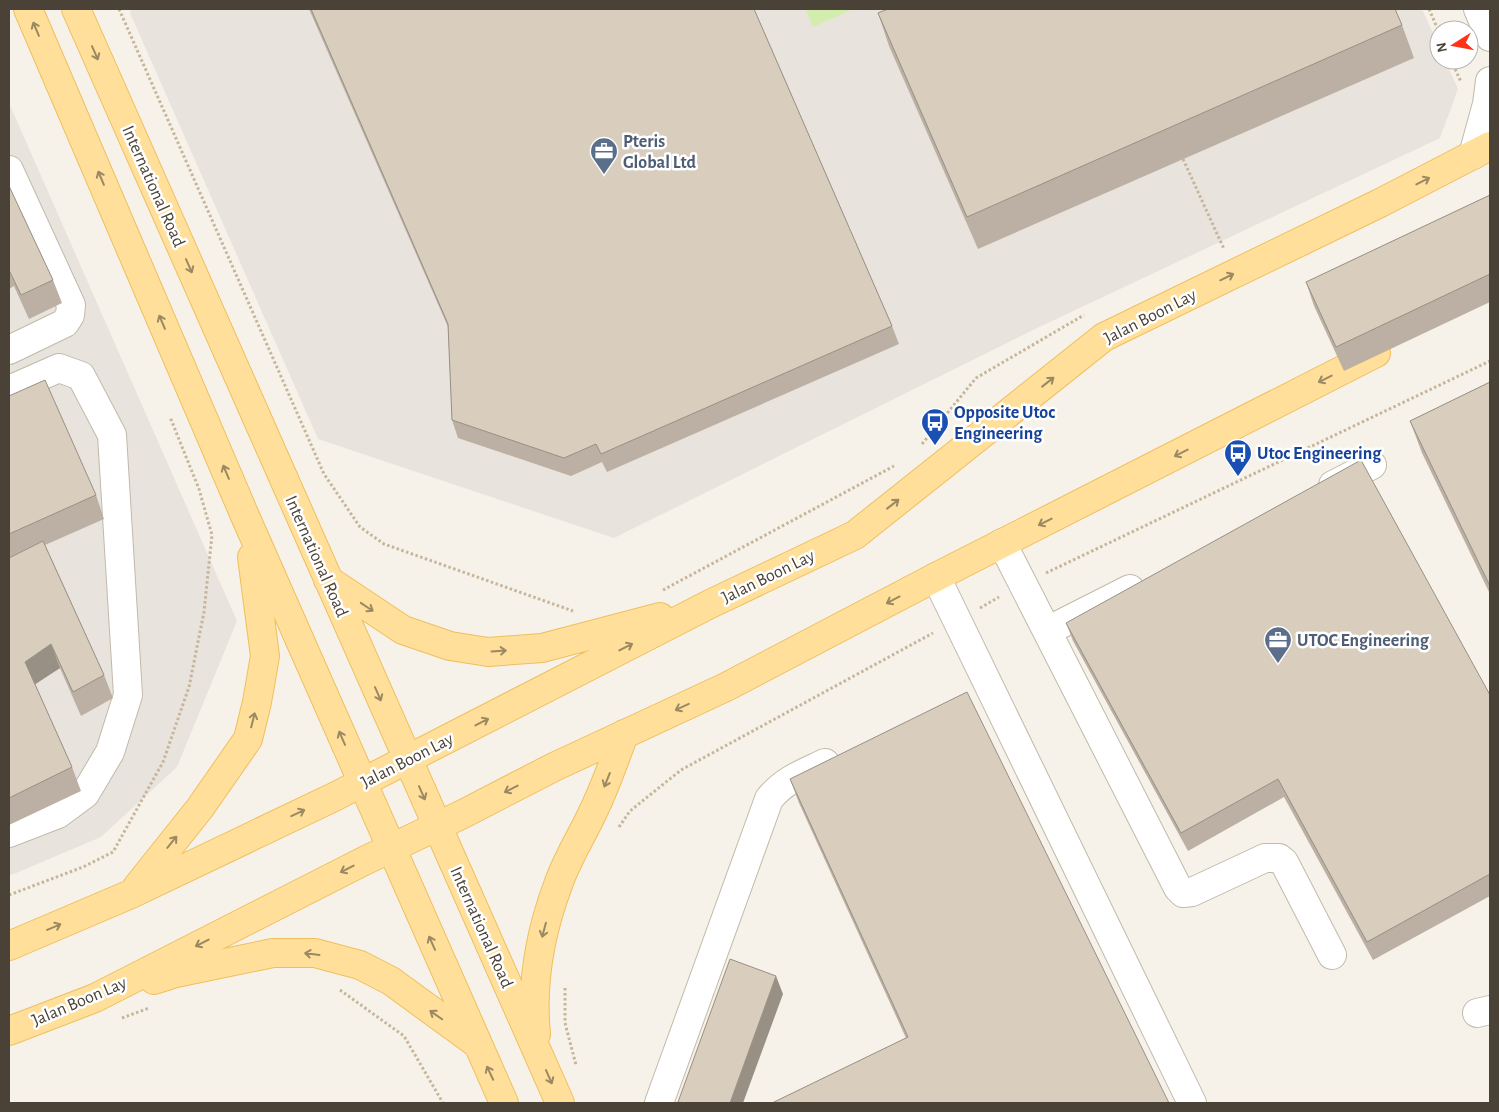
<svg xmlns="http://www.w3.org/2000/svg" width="1499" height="1112" font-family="'Alegreya Sans',sans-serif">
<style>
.industrial{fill:#e8e3dd}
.green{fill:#d3edae}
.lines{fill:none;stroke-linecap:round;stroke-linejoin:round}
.minor-casing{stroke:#c2b9aa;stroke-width:30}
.major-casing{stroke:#efbf5e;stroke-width:30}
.path{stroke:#c6b59a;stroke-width:3;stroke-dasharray:2.5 2.5;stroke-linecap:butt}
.minor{stroke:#fff;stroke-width:28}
.major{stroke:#ffdf99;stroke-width:28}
.wall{fill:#bbb0a3}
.shaded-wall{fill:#989084}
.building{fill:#d9cdbd;stroke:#989084}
.oneway{stroke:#9b8963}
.labels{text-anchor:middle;stroke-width:5;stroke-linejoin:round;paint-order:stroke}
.service-label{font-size:18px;font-weight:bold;fill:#4e5e75;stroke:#fff;text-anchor:start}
.street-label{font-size:18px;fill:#4a4236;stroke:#fff}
.transit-label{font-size:18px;font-weight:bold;fill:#164399;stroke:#fff;text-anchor:start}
</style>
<rect width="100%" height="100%" fill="#f6f2e9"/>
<path class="industrial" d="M131 9H805L813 26 854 9H1422L1439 46V60H1445L1458 89 1440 138 1031 331 614 538 318 439 130 13Z
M9 103 237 621 177 767 101 837 9 876Z"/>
<path class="green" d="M805 9H854L813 27Z"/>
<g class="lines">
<g class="minor-casing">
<path id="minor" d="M1478 9 1490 37
M1473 155 1487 104 1490 81
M9 170 71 305 70 315 65 323 9 350
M9 390 59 368 81 376 112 435 128 695 110 752 85 794 58 814 9 833
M1333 485 1372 465
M1002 543 1178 888 1183 893 1192 892 1265 858H1279L1284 862 1332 955
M936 577 1192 1103
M1047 631 1130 589
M1477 1013 1490 1010
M659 1103 769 799C784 780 804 773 825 763"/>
</g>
<g class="major-casing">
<path id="major" d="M28 9 245 516 504 1103
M76 9 560 1103
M328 580 403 630 450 646 488 652 542 648 660 617
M137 887 200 808 248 739 257 702 265 656 252 557
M9 946 131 894 334 797 710 604 855 535 1104 337 1380 203 1490 146
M154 980 176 973 273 953H315L360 965 391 981 476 1043
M9 1031 95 998 366 860 461 815 554 767 726 687 936 577 1376 353
M536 1034C531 983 540 933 558 885 566 861 580 839 591 816 604 790 614 762 624 734"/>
</g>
<path class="path" d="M119 9 324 474 360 527 384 544 573 611
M1429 9 1439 32
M1451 60 1461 82
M1183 159 1224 249
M922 444 976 378 1084 315
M1046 573 1490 361
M663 590 894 466
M980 608 999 597
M619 827 630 811 681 770 933 633
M9 895 83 867 113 852 163 762 189 687 204 612 212 535 199 489 170 417
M565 988V1023L576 1065
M340 990 404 1036 443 1103
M122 1018 149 1008"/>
<use href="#minor" class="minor"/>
<use href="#major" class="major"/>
</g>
<path class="wall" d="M309 9H754L892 326 899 344 607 472 602 462 571 476 458 438 452 420 448 327Z
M878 13 1402 25 1414 58 978 249 889 46Z
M9 186 53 280 62 303 29 319 14 286 9 289Z
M1490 195V302L1344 371 1314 306 1306 282Z
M1490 382V594L1422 453 1410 421Z
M9 396 96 495 104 519 45 545 104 675 113 698 81 716 60 668 35 684 72 767 81 791 9 825Z
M1066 623 1490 695V896L1373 960 1284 797 1188 851 1073 641Z
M790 779 1169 1103 906 1038 799 803Z"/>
<path class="shaded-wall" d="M51 644 60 668 34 685 25 662Z
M776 976 783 994 743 1103H730Z"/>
<path class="building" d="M311 9H754L892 326 601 454 596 444 564 458 452 420 448 324Z
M888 9H1395L1402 25 967 217 878 13Z
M9 186 53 280 21 295 9 270Z
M1490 195V274L1336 347 1306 282Z
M45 380 96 495 9 534V396Z
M1490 382V586L1410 421Z
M1361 460 1490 695V874L1367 942 1278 779 1181 833 1066 623Z
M43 541 104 675 73 692 51 644 25 662 72 767 9 798V558Z
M967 692 1169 1103H772L908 1037 790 779Z
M730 959 776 976 730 1103H682L678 1102Z"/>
<defs><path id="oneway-shaft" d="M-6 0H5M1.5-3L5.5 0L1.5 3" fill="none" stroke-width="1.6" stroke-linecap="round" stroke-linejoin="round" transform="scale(1.25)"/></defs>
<g class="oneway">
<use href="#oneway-shaft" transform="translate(36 29) rotate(-113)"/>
<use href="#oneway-shaft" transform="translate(95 53) rotate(66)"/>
<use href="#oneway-shaft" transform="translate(101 178) rotate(-113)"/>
<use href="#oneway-shaft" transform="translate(1423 181) rotate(-27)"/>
<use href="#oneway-shaft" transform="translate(189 266) rotate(66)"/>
<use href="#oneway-shaft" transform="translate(1227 277) rotate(-26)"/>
<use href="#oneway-shaft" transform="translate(162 322) rotate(-113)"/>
<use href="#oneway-shaft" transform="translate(1325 379) rotate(153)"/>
<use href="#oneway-shaft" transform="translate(1048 382) rotate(-38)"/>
<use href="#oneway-shaft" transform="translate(1181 453) rotate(153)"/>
<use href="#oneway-shaft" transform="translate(226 472) rotate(-113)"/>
<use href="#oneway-shaft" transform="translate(893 504) rotate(-38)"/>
<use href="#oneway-shaft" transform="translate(1045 522) rotate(153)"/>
<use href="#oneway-shaft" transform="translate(893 600) rotate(152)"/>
<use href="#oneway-shaft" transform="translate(367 607) rotate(34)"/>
<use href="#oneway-shaft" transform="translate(626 647) rotate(-27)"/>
<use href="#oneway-shaft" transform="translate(499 651) rotate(-4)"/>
<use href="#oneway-shaft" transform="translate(378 694) rotate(66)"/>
<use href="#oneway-shaft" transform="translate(682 707) rotate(155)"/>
<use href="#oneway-shaft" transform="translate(253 720) rotate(-76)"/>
<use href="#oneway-shaft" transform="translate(482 722) rotate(-27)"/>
<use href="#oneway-shaft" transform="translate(342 738) rotate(-114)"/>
<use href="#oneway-shaft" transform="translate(607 780) rotate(112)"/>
<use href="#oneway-shaft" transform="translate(511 789) rotate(153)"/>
<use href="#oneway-shaft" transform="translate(422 793) rotate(66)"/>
<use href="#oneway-shaft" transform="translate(298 813) rotate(-25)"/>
<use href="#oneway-shaft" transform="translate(172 842) rotate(-51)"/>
<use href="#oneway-shaft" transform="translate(347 869) rotate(153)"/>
<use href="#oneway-shaft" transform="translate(54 927) rotate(-23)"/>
<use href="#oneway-shaft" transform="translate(544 930) rotate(105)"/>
<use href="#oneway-shaft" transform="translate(202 943) rotate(153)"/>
<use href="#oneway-shaft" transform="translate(432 943) rotate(-114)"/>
<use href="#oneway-shaft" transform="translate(312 954) rotate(-173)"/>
<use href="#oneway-shaft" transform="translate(436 1015) rotate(-145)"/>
<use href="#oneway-shaft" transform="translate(490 1073) rotate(-115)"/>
<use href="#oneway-shaft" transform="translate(549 1077) rotate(66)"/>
</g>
<defs>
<g id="office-pin" transform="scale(1.4375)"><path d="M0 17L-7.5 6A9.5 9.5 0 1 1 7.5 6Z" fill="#5c6f8a" stroke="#fff"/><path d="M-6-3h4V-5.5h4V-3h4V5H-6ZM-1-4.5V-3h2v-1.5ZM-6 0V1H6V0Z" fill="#fff"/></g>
<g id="bus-pin" transform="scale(1.4375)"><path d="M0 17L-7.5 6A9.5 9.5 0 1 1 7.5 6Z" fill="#1a4fb4" stroke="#fff"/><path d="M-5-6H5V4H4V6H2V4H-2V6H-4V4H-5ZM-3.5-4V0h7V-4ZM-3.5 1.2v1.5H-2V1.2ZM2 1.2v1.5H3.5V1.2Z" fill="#fff"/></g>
</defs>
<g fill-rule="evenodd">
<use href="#office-pin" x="604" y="151"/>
<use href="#bus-pin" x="935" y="422"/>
<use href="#bus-pin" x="1238" y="453"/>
<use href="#office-pin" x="1278" y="640"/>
</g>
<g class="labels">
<g class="service-label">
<text x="623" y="147">Pteris<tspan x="623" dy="21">Global Ltd</tspan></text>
<text x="1297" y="646">UTOC Engineering</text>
</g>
<g class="street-label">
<text transform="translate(154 186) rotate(66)" y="6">International Road</text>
<text transform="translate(1150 316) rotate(-27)" y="6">Jalan Boon Lay</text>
<text transform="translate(317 556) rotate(66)" y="6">International Road</text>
<text transform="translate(768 576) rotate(-26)" y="6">Jalan Boon Lay</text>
<text transform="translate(407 760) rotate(-27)" y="6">Jalan Boon Lay</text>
<text transform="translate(482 927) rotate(66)" y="6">International Road</text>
<text transform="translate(79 1001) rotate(-23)" y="6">Jalan Boon Lay</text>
</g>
<g class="transit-label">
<text x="954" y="418">Opposite Utoc<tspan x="954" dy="21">Engineering</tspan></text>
<text x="1257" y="459">Utoc Engineering</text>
</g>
</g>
<rect width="1499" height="1112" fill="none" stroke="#4a4236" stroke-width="20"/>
<g transform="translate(1454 45) rotate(259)"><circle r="24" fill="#ffffff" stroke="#b7b3af"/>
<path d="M0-4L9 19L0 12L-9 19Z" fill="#ff3317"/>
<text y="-8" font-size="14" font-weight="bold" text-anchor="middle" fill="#4a4236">N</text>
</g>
</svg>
